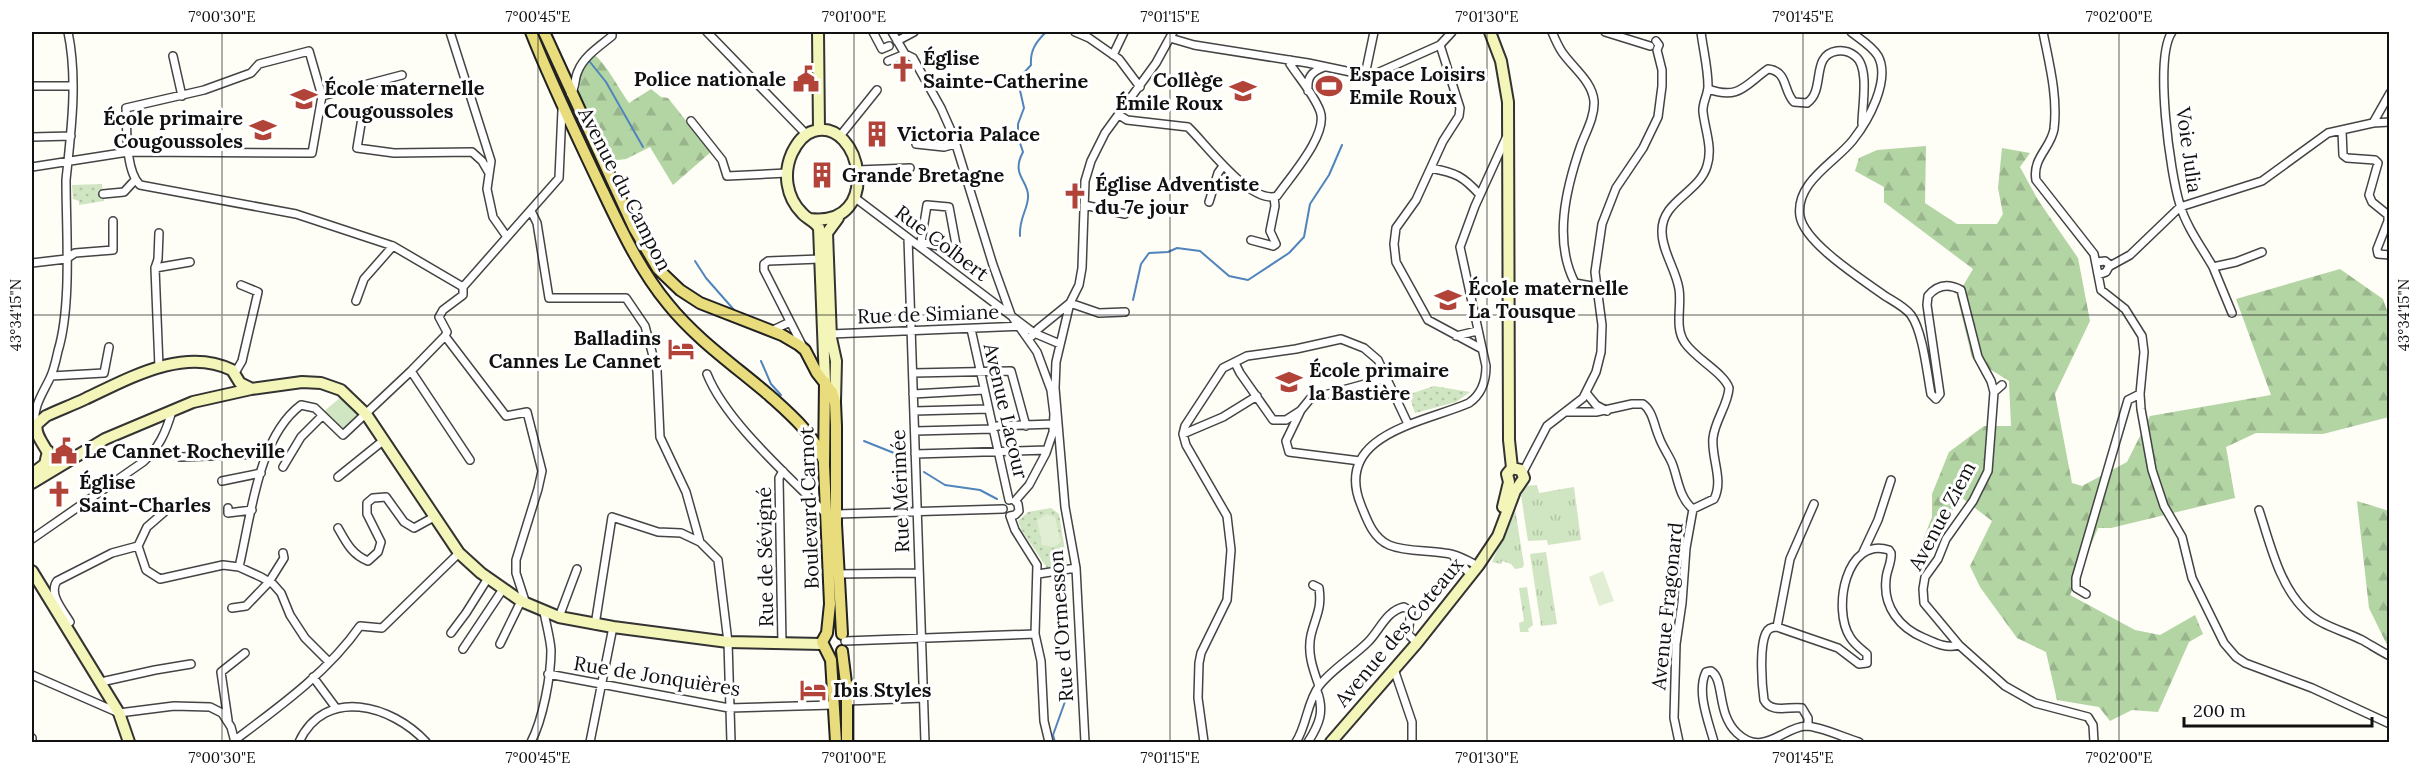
<svg xmlns="http://www.w3.org/2000/svg" width="2421" height="774" font-family="Lora,serif">
<style>
.grass{fill:url(#grass-tufts)}
.forest{fill:url(#forest-firs)}
.park{fill:url(#park-dots)}
.garden{fill:#d0e5c2}
.pitch{fill:#e1eed3}
.lines{fill:none;stroke-linecap:round;stroke-linejoin:round}
.stream{stroke:#5084bd;stroke-width:2}
.street-casing{stroke:#444;stroke-width:10}
.secondary-casing{stroke:#333;stroke-width:14}
.primary-casing{stroke:#222;stroke-width:14}
.street{stroke:#fff;stroke-width:7}
.secondary{stroke:#f4f5b9;stroke-width:10}
.primary{stroke:#e8dc7c;stroke-width:10}
.ticks{fill:none;stroke:#111;stroke-width:1.5;stroke-opacity:0.45}
.labels{text-anchor:middle;stroke-width:6;stroke-linejoin:round;paint-order:stroke}
.poi-label{font-size:20px;font-weight:bold;fill:#111;stroke:#fff;text-anchor:start}
.street-label{font-size:20px;fill:#111;stroke:#fff}
.neatline{fill:none;stroke:#111;stroke-width:2}
.ticks-label{font-size:15px;text-anchor:middle;fill:#111}
</style>
<defs>
<pattern id="grass-tufts" width="24" height="20" patternUnits="userSpaceOnUse" patternTransform="scale(1.5)"><rect width="24" height="20" fill="#d0e5c2"/><path d="M3 7l-1-3M5 7V3M7 7l1-3M15 17l-1-3M17 17v-4M19 17l1-3" fill="none" stroke="#b2c3a6"/></pattern>
<pattern id="forest-firs" width="22" height="20" patternUnits="userSpaceOnUse" patternTransform="scale(1.5)"><rect width="22" height="20" fill="#b3d4a3"/><path d="M5 1l3.5 6h-7zM16 11l3.5 6h-7z" fill="#99b58b"/></pattern>
<pattern id="park-dots" width="8" height="8" patternUnits="userSpaceOnUse" patternTransform="scale(1.5)"><rect width="8" height="8" fill="#d0e5c2"/><path d="M2 2h.1M6 6h.1" fill="none" stroke="#b2c3a6" stroke-width="1.8" stroke-linecap="round"/></pattern>
</defs>
<rect width="100%" height="100%" fill="#fefdf6"/>
<path class="grass" d="M1537 485 1539 493 1574 487 1581 540 1548 545 1547 540 1528 541 1521 495 1525 486Z
M1515 509 1524 565 1522 568 1515 569 1511 564 1502 561 1501 564 1492 562Z
M1546 552 1557 624 1541 626 1530 554Z
M1527 587 1533 625 1528 629 1529 632H1520L1519 623 1524 621 1519 588Z"/>
<path class="forest" d="M594 54C609 68 617 86 629 103L651 89 661 97 668 98 711 152 673 185 650 147 626 159 609 161 579 95 580 70Z
M1926 146 1925 203 1957 224H1997L2003 214 1998 188 2002 148 2030 153 2020 167 2038 200 2078 258 2090 321 2055 394 2072 483 2082 486 2127 462 2150 416 2271 395 2236 299 2340 269 2383 299 2389 316V417L2323 434 2256 433 2226 447 2235 498 2111 528H2098L2070 595 2135 630 2160 635 2195 615 2203 634 2189 642 2158 712 2132 710 2110 721 2099 707 2057 700 2046 652 2017 638 1980 587 1970 566 1992 521 1962 498 1916 557 1932 517V494L1949 452 1984 426H2011L2009 381 1972 358 1957 296 1973 269 1884 202V187L1855 171 1859 158 1877 150Z
M2357 501 2389 511V649L2369 608Z"/>
<path class="park" d="M102 184 104 201 79 205V201L73 199 72 185Z
M1434 386 1470 392 1456 402 1415 413 1411 401 1406 402 1404 396Z
M1051 508 1059 514 1067 563 1047 568 1021 529 1018 521 1028 512Z"/>
<path class="garden" d="M340 398 360 414C358 421 348 429 341 428L323 412Z"/>
<path class="pitch" d="M1047 514 1055 517 1061 543 1053 547 1042 545 1037 520Z
M1603 571 1614 601 1599 606 1589 577Z"/>
<g class="lines">
<path class="stream" d="M590 62 606 82 643 147
M1020 236C1019 218 1027 211 1028 198 1030 181 1010 176 1023 152L1018 137V124L1024 108 1019 86 1023 74 1031 65C1030 50 1036 42 1046 32
M695 261 706 278 735 311
M1133 300 1141 264 1149 253 1168 252 1177 248 1200 251 1229 276 1248 280 1289 253 1304 237 1310 204 1329 175 1342 145
M761 361 771 384 781 395
M864 441 904 457
M924 472 945 485 980 490 997 499
M1058 579 1064 596 1067 623
M1337 673 1352 661
M1055 742 1053 735 1067 696"/>
<g class="street-casing">
<path id="street" d="M450 32 491 161 487 189 493 217 507 237
M707 32 806 134
M873 32 882 49 889 46
M892 32 905 54 913 58 941 108 953 135 993 265 1011 315 1037 352 1051 390 1054 414 1053 432 1046 453 1029 485 1015 501
M1075 32 1089 38 1119 59 1140 87
M1552 32C1555 39 1558 46 1562 52 1573 68 1592 81 1594 101 1595 116 1586 132 1581 145 1566 188 1553 241 1575 283L1597 287
M1605 32 1650 46
M1851 32C1860 39 1872 46 1878 56 1891 80 1868 121 1853 140 1836 162 1795 182 1800 216 1804 243 1863 280 1885 296 1893 301 1905 307 1911 315 1923 332 1927 373 1931 394L1936 399 1940 394 1927 305 1928 296C1937 285 1948 283 1961 290L1978 357 1991 381 1994 392 1988 471 1973 501 1946 539 1938 559 1925 577 1923 589 1924 603 1959 645 2005 686 2035 703 2088 717 2093 725 2094 742
M2043 32C2049 63 2058 96 2054 129 2051 148 2032 158 2036 180L2094 254 2101 290 2125 309 2142 336 2144 352 2140 394 2141 409 2152 470 2164 506 2182 537 2192 578 2224 643 2236 657 2245 663 2312 688 2390 724
M2172 32C2154 58 2170 173 2180 205 2186 226 2202 248 2213 267L2236 262 2262 252
M1170 38 1194 45 1308 63 1365 75 1375 74 1440 45 1452 32
M897 41 914 32
M1440 45 1460 108 1459 116 1443 141 1416 200 1396 228 1394 244 1396 262 1428 320 1482 349
M1113 55 1124 32
M173 56 182 96
M888 61 905 54
M1365 75 1374 32
M32 86H73
M1708 89C1739 100 1744 86 1768 69 1788 71 1783 91 1794 102L1807 103C1826 90 1810 55 1837 51 1844 50 1850 52 1855 56 1870 67 1862 107 1862 124
M1308 91C1307 77 1311 72 1324 67
M571 94C576 87 574 79 578 71 584 56 600 46 612 36V32
M322 96 402 75
M363 112 357 148 394 153 472 152 482 161 489 173
M1119 115 1127 120 1188 127C1206 144 1250 205 1277 196 1290 177 1329 134 1320 111 1314 95 1300 79 1290 64V60
M691 121 722 160 727 176 787 173
M2373 123 2390 93
M2342 131 2343 155 2347 158 2375 160 2378 163 2369 195 2372 202 2388 215V221L2377 249 2378 254 2390 255
M840 136 877 90
M32 137 71 136
M916 144 944 147 955 144
M32 167 128 152 312 153 322 96 309 51 259 64 251 73 204 90 126 108C127 128 125 171 140 185L296 214 393 246 463 287
M1431 168C1456 173 1463 176 1480 195
M857 170 910 168
M103 194 124 192 135 180
M854 197 1034 333 1060 344
M1209 202 1218 173 1223 166
M927 205 949 207 957 250 921 242Z
M1084 205 1125 214
M531 211 537 223 549 298H626L645 326 657 371 660 437 686 492 700 542 718 560 728 642 731 742
M159 233 158 259 155 268 159 367
M908 238 925 742
M1251 240 1273 246 1276 244 1270 231 1275 206 1274 197
M2097 262 2105 261 2110 265 2106 272 2098 275
M32 263 66 259 75 253 113 250V221
M2110 266 2130 255 2180 207 2262 181 2328 133 2373 123 2390 122
M2213 267 2232 313
M155 268 190 262
M356 301 364 279 393 246
M1070 303 1099 313 1125 312
M971 329 1009 500
M771 331 790 322
M831 334 1022 326
M445 336 506 416 527 412 542 471 538 489 516 560V573L526 604
M1032 336 1038 329 1070 303
M1456 336 1477 331
M802 345 764 270V264L768 261 820 259
M1235 363 1240 373 1273 420H1286L1300 411
M411 371 470 460
M235 373 242 361 258 292 241 285
M913 373 1011 371 1026 426
M707 374C726 422 790 477 827 515
M51 376 104 373 109 347
M1994 392 2002 385
M913 394 984 390
M1587 394 1596 405 1607 411
M914 411 988 409
M1568 412H1596L1632 404H1643C1653 411 1654 426 1659 437 1662 446 1668 454 1672 463 1678 478 1679 498 1693 509L1714 499C1724 480 1711 458 1713 438 1715 420 1728 405 1729 388 1724 373 1696 359 1685 343 1674 328 1682 306 1679 289 1676 270 1662 251 1662 232 1661 201 1699 193 1707 166 1713 148 1705 130 1703 112 1702 103 1708 95 1708 86 1708 68 1703 49 1701 32
M35 426C32 408 43 393 50 378 54 370 56 360 58 351 72 305 66 230 66 180 71 132 78 80 68 32
M915 431 992 429 997 426 1054 424
M1183 434 1223 417 1257 396
M915 454 1047 450
M180 457 265 454
M1360 461 1289 452 1286 441 1301 410 1310 399 1387 378
M283 467 301 437 322 416
M1523 472 1547 426 1583 398 1596 372 1601 352 1602 325 1595 272 1602 224 1616 188 1643 148 1658 117 1662 86V70L1657 50 1659 45 1656 41
M338 477 384 440
M222 481 261 473
M228 508V513L252 510
M2259 510C2270 543 2279 585 2305 610 2320 626 2342 630 2362 640 2371 645 2380 651 2390 656
M837 514 1003 509
M1010 516 1015 530 1037 565 1035 634 1041 661 1044 721 1049 742
M1010 516 1015 515 1019 511 1018 504 1015 501
M338 528C346 542 352 555 368 561L378 552 381 542 367 514V503L373 498 386 497 404 522 414 528 434 517
M32 539 143 462C159 448 166 432 172 411
M138 546 147 527 170 507
M1863 552 1878 520 1891 480
M1454 557 1471 575
M1478 566C1467 560 1456 554 1444 553 1426 550 1406 552 1389 545 1373 538 1367 520 1361 505 1332 434 1426 422 1469 403 1482 394 1486 381 1486 366L1460 247 1475 206 1506 138
M239 567C251 516 258 437 301 405L315 408 343 435 411 371 445 336 447 332 439 317 443 310 463 295V287L559 178 562 110
M837 574 919 573
M1038 574 1076 568
M1313 585 1319 588C1322 609 1316 615 1311 635 1307 653 1313 669 1319 686
M2086 594 2076 588V578L2128 400 2140 394
M232 608 246 606 269 582 284 558 283 553
M559 617 577 569
M65 625 70 622C63 610 48 594 57 581L112 553 138 546 146 570 160 579 223 565 239 567 261 577 273 584 281 593 290 615 305 638 329 662
M595 625 612 517 658 532 681 533 700 542
M1777 627 1790 559 1814 504
M451 633 466 613 488 578
M845 641 1035 634
M500 644 521 601
M782 644 779 478 783 471
M463 649 503 589
M1394 669 1412 722V742
M548 674 729 708 833 705
M32 675 119 713 174 706 210 707 222 713 231 727 235 742
M313 677 336 708
M101 682 155 670 191 664
M847 701 924 698
M228 720 221 672 245 653
M1808 726V718L1802 708C1790 706 1771 714 1764 700 1762 686 1759 647 1766 633 1768 628 1772 627 1777 627L1838 648 1859 664 1867 663V654C1861 649 1854 644 1850 637 1832 609 1846 536 1889 550L1891 553C1892 563 1886 571 1886 580 1883 607 1900 628 1924 638 1935 643 1947 649 1959 645
M32 738V742
M235 740C279 707 328 672 360 626L382 628 459 553
M299 742C325 686 392 705 426 742
M531 742C543 719 551 676 551 650 550 637 546 624 544 612
M590 742 613 627
M1085 742 1076 568 1065 507 1055 388 1056 362 1070 303 1079 285 1082 268 1085 181 1091 161 1105 133 1156 63 1173 32
M1204 742 1198 698 1199 663 1201 653 1227 600 1231 550 1227 516 1186 445 1183 434 1185 426 1223 368 1247 356 1296 349 1341 339 1364 348 1378 360 1408 424
M1296 742C1307 725 1307 702 1319 686 1332 669 1353 657 1368 642 1380 630 1386 611 1404 607L1411 611 1408 634 1417 643
M1308 742C1319 725 1325 711 1317 691
M1679 742 1674 718 1676 644 1682 603 1686 548 1693 509
M1714 742C1709 723 1696 692 1706 672L1711 671C1725 680 1716 713 1737 733 1763 758 1783 727 1806 726 1819 726 1845 738 1859 742"/>
</g>
<g class="secondary-casing">
<path id="secondary" d="M818 32 819 130
M1490 32 1501 61 1508 102 1509 440 1512 468
M810 219C884 228 861 117 814 131 803 134 797 143 792 153 783 173 786 197 802 213 807 219 815 221 819 228L825 382
M835 402 836 361 831 338 827 233 838 218
M57 467 52 463C50 450 33 436 37 424L46 416C59 410 72 405 85 399 128 379 184 346 232 370L240 383 250 388
M32 474 45 464 48 451
M32 483 105 439 193 402 251 389 302 382 321 383 341 390 366 414 459 553 481 573 521 601 559 617 613 627 728 642 822 644
M1503 507 1509 482 1507 474 1512 468
M32 571 119 713 129 742
M1331 742 1417 643 1478 566 1498 536 1515 491 1524 478 1521 470 1512 468"/>
</g>
<g class="primary-casing">
<path id="primary" d="M531 32C551 83 575 132 598 181 618 223 638 268 668 304 696 339 735 366 769 395 790 414 814 434 824 461
M544 32 634 228 658 269 680 290 700 303 782 335 799 345 805 350 817 373 832 392 835 402 836 426V524L842 634
M825 382 824 465 830 604 827 633 822 642 831 660 836 742
M842 651 847 691V742"/>
</g>
<use href="#street" class="street"/>
<use href="#secondary" class="secondary"/>
<use href="#primary" class="primary"/>
</g>
<path class="ticks" d="M222 32V742M538 32V742M854 32V742M1170 32V742M1487 32V742M1803 32V742M2119 32V742M32 315H2390"/>
<defs>
<g id="church-bare" transform="scale(2.07)"><path d="M-1.2-6h2.4v3.5h3.3v2.4h-3.3V6h-2.4V-.1h-3.3v-2.4h3.3Z" fill="#b14339" stroke="#fff" stroke-width="2.5" paint-order="stroke"/></g>
<g id="civic-bare" transform="scale(2.07)"><path d="M-.6-6.5H3V-4.5H.6V-3L4-1V1h2V6H-6V1h2V-1L-.6-3ZM-1.2 2.5V6h2.4V2.5Z" fill="#b14339" stroke="#fff" stroke-width="2.5" paint-order="stroke"/></g>
<g id="stadium-bare" transform="scale(2.07)"><path d="M0-5a6.5 5 0 1 0 0 10a6.5 5 0 1 0 0-10ZM-3.5-1.8h7v3.6h-7Z" fill="#b14339" stroke="#fff" stroke-width="2.5" paint-order="stroke"/></g>
<g id="school-bare" transform="scale(2.07)"><path d="M0-5L7-2L0 1L-7-2ZM-4 1L0 2.5L4 1V4Q0 6-4 4Z" fill="#b14339" stroke="#fff" stroke-width="2.5" paint-order="stroke"/></g>
<g id="building-bare" transform="scale(2.07)"><path d="M-4-6H4V6H1V3H-1V6H-4ZM-2.5-4.3h1.7v1.8h-1.7ZM.8-4.3h1.7v1.8H.8ZM-2.5-1h1.7V.8h-1.7ZM.8-1h1.7V.8H.8Z" fill="#b14339" stroke="#fff" stroke-width="2.5" paint-order="stroke"/></g>
<g id="hotel-bare" transform="scale(2.07)"><path d="M-6-4.5h1.5V1H6V5H4.5V3h-9V5H-6ZM-4 0a1.8 1.8 0 1 1 3.6 0ZM.5 0V-2.5h3Q6-2.5 6 0Z" fill="#b14339" stroke="#fff" stroke-width="2.5" paint-order="stroke"/></g>
</defs>
<g fill-rule="evenodd">
<use href="#church-bare" x="903" y="69"/>
<use href="#civic-bare" x="806" y="79"/>
<use href="#stadium-bare" x="1329" y="86"/>
<use href="#school-bare" x="1243" y="91"/>
<use href="#school-bare" x="304" y="99"/>
<use href="#school-bare" x="263" y="130"/>
<use href="#building-bare" x="877" y="134"/>
<use href="#building-bare" x="822" y="175"/>
<use href="#church-bare" x="1075" y="196"/>
<use href="#school-bare" x="1448" y="300"/>
<use href="#hotel-bare" x="681" y="349"/>
<use href="#school-bare" x="1289" y="382"/>
<use href="#civic-bare" x="64" y="451"/>
<use href="#church-bare" x="59" y="494"/>
<use href="#hotel-bare" x="813" y="690"/>
</g>
<g class="labels">
<g class="poi-label">
<text x="923" y="65">Église<tspan x="923" dy="23">Sainte-Catherine</tspan></text>
<text x="1349" y="81">Espace Loisirs<tspan x="1349" dy="23">Emile Roux</tspan></text>
<text x="786" y="86" text-anchor="end">Police nationale</text>
<text x="1223" y="87" text-anchor="end">Collège<tspan x="1223" dy="23">Émile Roux</tspan></text>
<text x="324" y="95">École maternelle<tspan x="324" dy="23">Cougoussoles</tspan></text>
<text x="243" y="125" text-anchor="end">École primaire<tspan x="243" dy="23">Cougoussoles</tspan></text>
<text x="897" y="141">Victoria Palace</text>
<text x="842" y="182">Grande Bretagne</text>
<text x="1095" y="191">Église Adventiste<tspan x="1095" dy="23">du 7e jour</tspan></text>
<text x="1468" y="295">École maternelle<tspan x="1468" dy="23">La Tousque</tspan></text>
<text x="661" y="345" text-anchor="end">Balladins<tspan x="661" dy="23">Cannes Le Cannet</tspan></text>
<text x="1309" y="377">École primaire<tspan x="1309" dy="23">la Bastière</tspan></text>
<text x="84" y="458">Le Cannet Rocheville</text>
<text x="79" y="489">Église<tspan x="79" dy="23">Saint-Charles</tspan></text>
<text x="833" y="697">Ibis Styles</text>
</g>
<g class="street-label">
<text transform="translate(2189 150) rotate(82)" y="7">Voie Julia</text>
<text transform="translate(625 189) rotate(63)" y="7">Avenue du Campon</text>
<text transform="translate(942 243) rotate(37)" y="7">Rue Colbert</text>
<text transform="translate(928 314) rotate(-2)" y="7">Rue de Simiane</text>
<text transform="translate(1006 411) rotate(77)" y="7">Avenue Lacour</text>
<text transform="translate(900 491) rotate(-92)" y="7">Rue Mérimée</text>
<text transform="translate(809 508) rotate(-92)" y="7">Boulevard Carnot</text>
<text transform="translate(1942 516) rotate(-62)" y="7">Avenue Ziem</text>
<text transform="translate(765 557) rotate(-91)" y="7">Rue de Sévigné</text>
<text transform="translate(1667 606) rotate(-84)" y="7">Avenue Fragonard</text>
<text transform="translate(1061 626) rotate(-94)" y="7">Rue d'Ormesson</text>
<text transform="translate(1399 632) rotate(-50)" y="7">Avenue des Coteaux</text>
<text transform="translate(657 676) rotate(9)" y="7">Rue de Jonquières</text>
</g>
</g>
<rect width="2421" height="774" fill="none" stroke="#ffffff" stroke-width="66"/>
<path d="M2184 717v9h188v-9" fill="none" stroke="#111111" stroke-width="3"/>
<text x="2193" y="717" font-size="18" fill="#111111" stroke="#ffffff" stroke-width="4.5" paint-order="stroke">200 m</text>
<rect x="33" y="33" width="2355" height="708" class="neatline"/>
<g class="ticks-label">
<text x="222" y="22">7°00'30"E</text>
<text x="538" y="22">7°00'45"E</text>
<text x="854" y="22">7°01'00"E</text>
<text x="1170" y="22">7°01'15"E</text>
<text x="1487" y="22">7°01'30"E</text>
<text x="1803" y="22">7°01'45"E</text>
<text x="2119" y="22">7°02'00"E</text>
<text transform="translate(16 315) rotate(-90)" y="5">43°34'15"N</text>
<text transform="translate(2404 315) rotate(-90)" y="5">43°34'15"N</text>
<text x="222" y="763">7°00'30"E</text>
<text x="538" y="763">7°00'45"E</text>
<text x="854" y="763">7°01'00"E</text>
<text x="1170" y="763">7°01'15"E</text>
<text x="1487" y="763">7°01'30"E</text>
<text x="1803" y="763">7°01'45"E</text>
<text x="2119" y="763">7°02'00"E</text>
</g>
</svg>
